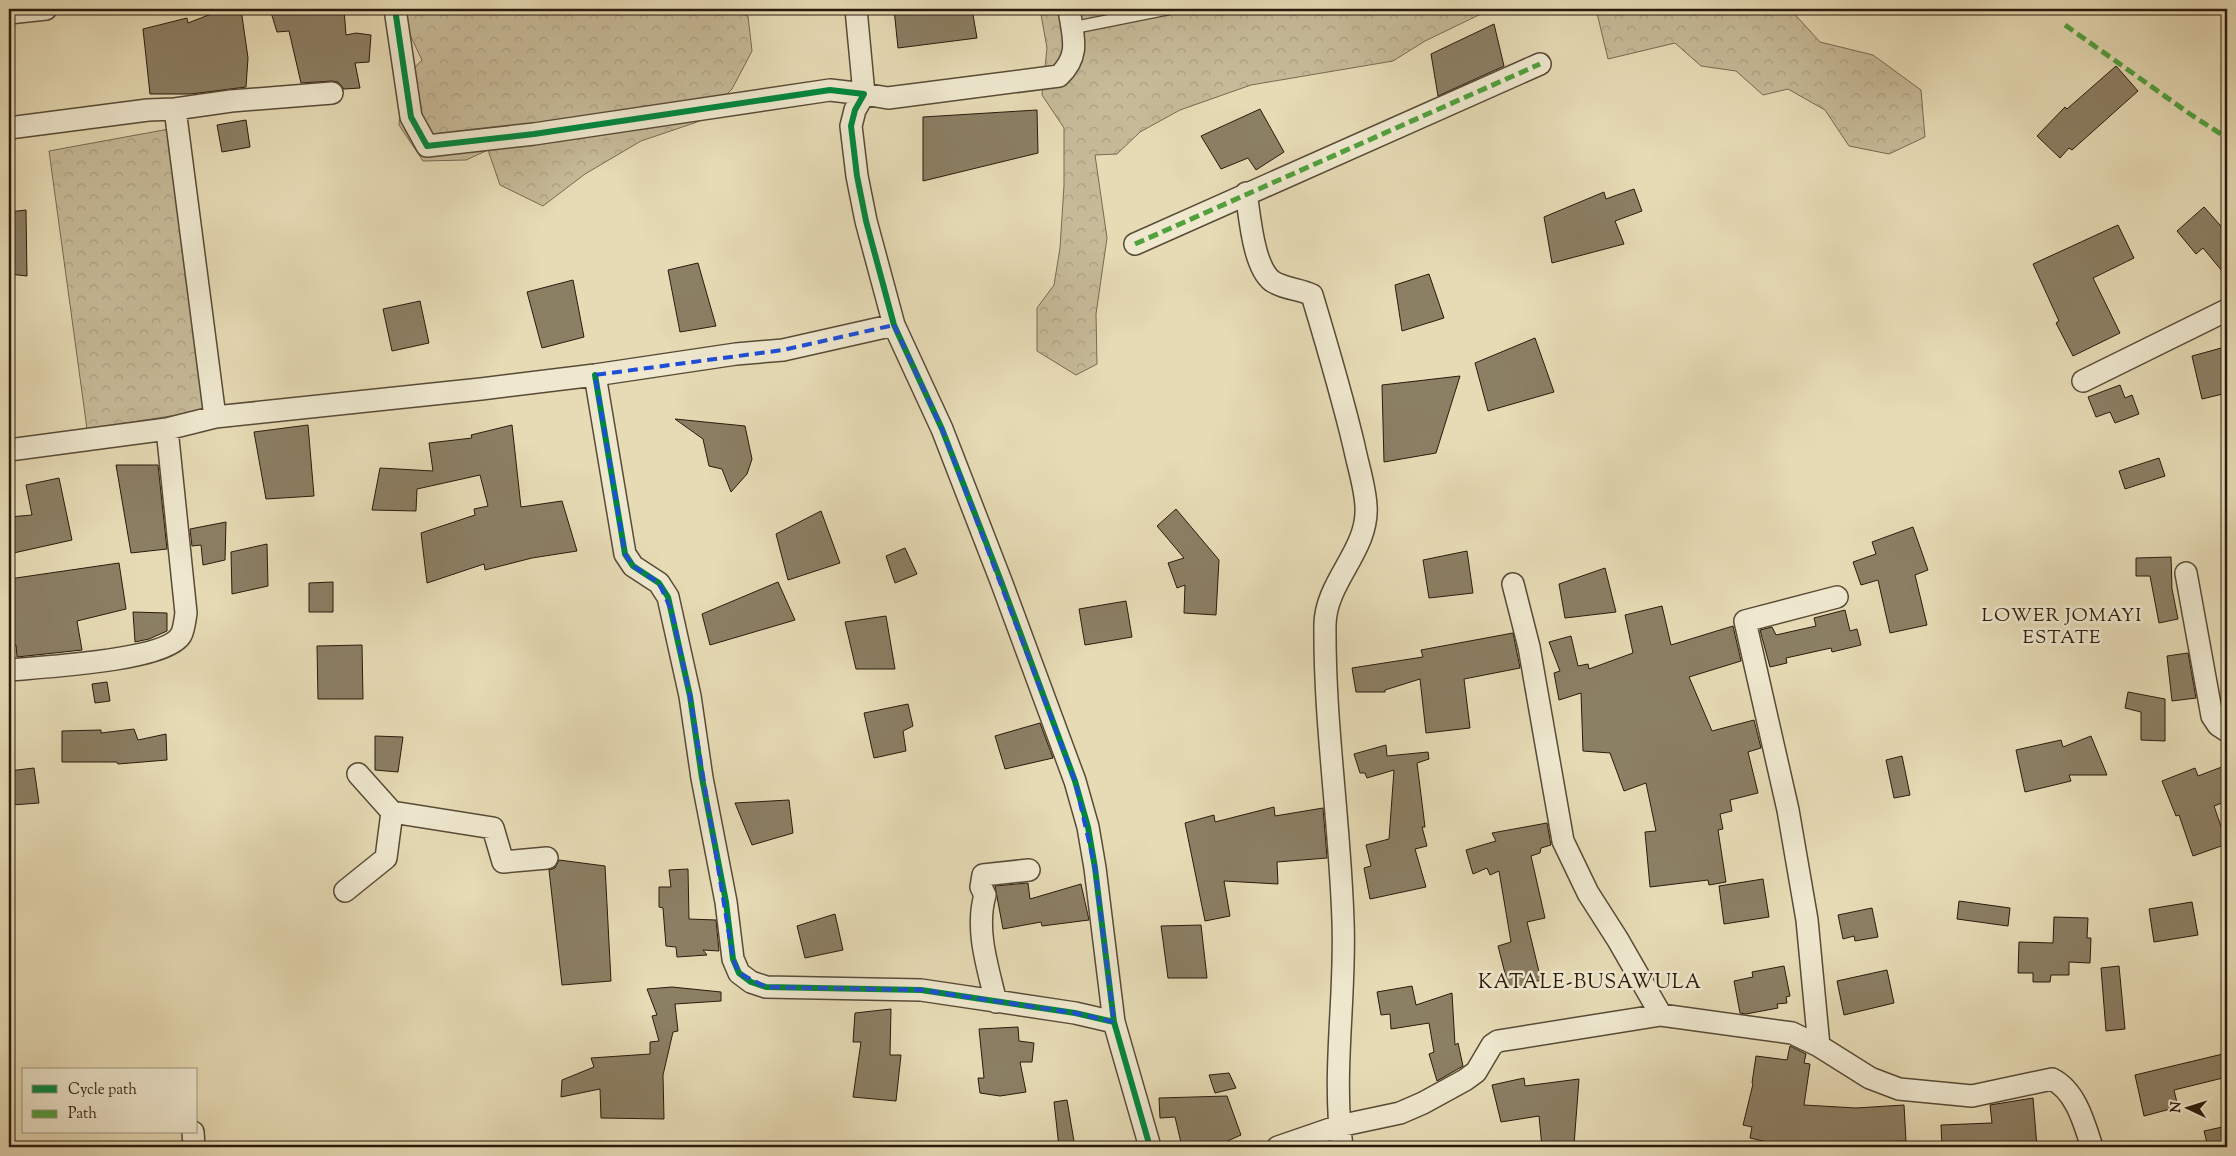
<svg xmlns="http://www.w3.org/2000/svg" width="2236" height="1156" font-family="'Sorts Mill Goudy',serif">
<style>
.forest{fill:url(#forest-crowns);stroke:#786a52}
.building{fill:#8b7f64;stroke:#291b0c}
.lines{fill:none;stroke-linecap:round;stroke-linejoin:round}
.lane-casing{stroke:#584b36;stroke-width:14}
.street-casing{stroke:#584b36;stroke-width:24}
.lane{stroke:#efe8cf;stroke-width:11}
.street{stroke:#efe8cf;stroke-width:21}
.quiet{stroke:#51a13e;stroke-width:5;stroke-dasharray:10 5;stroke-linecap:butt}
.cycleway-casing{stroke:#efe8cf;stroke-width:9}
.cycleway{stroke:#00873e;stroke-width:6}
.marked{fill:none;stroke:#1d4ed8;stroke-width:4;stroke-dasharray:10 6;stroke-linejoin:round}
.labels{text-anchor:middle;stroke-width:5;stroke-linejoin:round;paint-order:stroke}
.neighbourhood-label{font-size:19px;letter-spacing:1px;fill:#291b0c;stroke:#efe8cf}
.quarter-label{font-size:20px;letter-spacing:1px;fill:#291b0c;stroke:#efe8cf}
</style>
<defs>
<pattern id="forest-crowns" width="20" height="18" patternUnits="userSpaceOnUse" patternTransform="scale(1.25)"><rect width="20" height="18" fill="#c6ba98"/><path d="M2 6a3 3 0 1 1 6 0M12 15a3 3 0 1 1 6 0" fill="none" stroke="#aa9f82"/></pattern>
</defs>
<rect width="100%" height="100%" fill="#e6dbb5"/>
<filter id="stains"><feTurbulence type="fractalNoise" baseFrequency=".004" numOctaves="4"/><feColorMatrix values="0 0 0 0 .2 0 0 0 0 .09 0 0 0 0 .02 0 0 0 .5 -.17"/></filter>
<radialGradient id="worn" r=".72"><stop offset=".6" stop-color="#630" stop-opacity="0"/><stop offset="1" stop-color="#630" stop-opacity=".3"/></radialGradient>
<path class="forest" d="M409 9H734L748 16 752 51 732 89 700 121 641 141 585 174 543 206 500 185 488 150 466 160 423 161 399 125 402 81 422 60 403 20Z
M1040 9H1486L1481 14 1425 41 1393 61 1251 85 1180 110 1140 132 1117 154 1095 155 1107 238 1096 314 1097 364 1076 375 1037 351V308L1054 285 1060 248 1064 185V128L1042 95 1047 48Z
M1596 9H1790L1820 42 1873 55 1921 90 1925 137 1889 154 1849 146 1825 110 1788 89 1763 95 1736 71 1701 66 1675 43 1608 59Z
M169 129 203 411 87 429 49 151Z"/>
<path class="building" d="M224 9H241L248 58 246 87 191 94H150L143 29 187 18 188 23Z
M270 9H344L346 35 356 33 371 35 369 62 355 63 360 88 344 89 338 82 332 81 301 83 289 31 277 32Z
M894 9H972L977 38 898 48Z
M1494 24 1504 66 1438 96 1431 54Z
M2116 66 2138 91 2072 150 2069 148 2060 158 2037 136 2065 107 2067 109Z
M1260 109 1284 152 1256 170 1248 158 1221 169 1201 136Z
M1037 110 1038 153 923 181V117Z
M246 120 250 147 222 152 217 125Z
M1634 189 1642 211 1615 221 1624 244 1552 263 1544 217 1604 192 1606 199Z
M2204 207 2227 233V277L2203 248 2196 254 2177 231Z
M26 210 27 276 9 274V212Z
M2118 225 2134 258 2093 278 2120 333 2073 356 2056 323 2059 321 2033 264Z
M698 263 716 326 680 332 668 270Z
M1429 274 1444 318 1402 331 1395 285Z
M573 280 584 337 542 348 527 292Z
M420 301 429 343 392 351 383 309Z
M1535 338 1554 392 1488 411 1475 363Z
M2225 347 2227 358V393L2202 399 2192 356Z
M1460 376 1436 453 1384 462 1382 385Z
M2120 385 2125 398 2132 395 2139 414 2115 423 2110 412 2096 417 2088 397Z
M675 419 745 426 752 459 747 474 731 492 722 469 709 466 703 439Z
M308 425 314 496 266 499 254 432Z
M512 425 521 507 562 501 577 551 532 558 485 570 484 564 427 583 421 533 475 515 474 509 488 506 480 475 417 489 416 511 372 510 380 468 433 471 429 443 472 438 471 435Z
M2159 458 2165 476 2125 489 2119 471Z
M116 465H158L167 549 131 553Z
M59 478 72 540 9 554V517L32 515 26 485Z
M1176 509 1219 560 1216 615 1184 613 1185 585 1177 588 1168 563 1184 558 1157 526Z
M821 511 840 563 788 580 776 534Z
M226 522 225 560 203 565 201 545 192 546 190 529Z
M1913 527 1928 570 1915 575 1927 625 1890 633 1878 580 1861 585 1853 562 1876 554 1872 542Z
M267 544 268 586 232 594 231 552Z
M905 548 917 574 895 583 886 556Z
M1467 551 1473 593 1429 598 1423 560Z
M2171 557 2172 589 2178 619 2159 623 2150 576H2136V558Z
M119 563 126 609 77 621 82 650 17 657 16 645 9 646V579Z
M1605 568 1616 612 1565 618 1559 584Z
M333 582V612H309V583Z
M778 582 795 620 710 645 702 614Z
M1126 601 1132 637 1085 645 1079 609Z
M1662 606 1671 645 1733 626 1741 661 1689 677 1712 731 1754 720 1761 748 1748 752 1758 793 1730 800 1732 811 1720 814 1723 829 1718 830 1726 882 1709 885 1708 880 1650 887 1645 832 1656 831 1646 783 1624 791 1610 753 1583 751 1581 693 1559 700 1554 673 1560 671 1549 642 1571 636 1578 666 1588 664 1589 669 1633 653 1625 615Z
M1845 610 1850 631 1857 629 1861 645 1832 652 1831 648 1786 658 1787 663 1770 667 1760 630 1772 627 1776 635 1816 626 1814 618Z
M133 612 167 613V631L149 639 135 642Z
M886 616 895 669H856L845 622Z
M1513 633 1520 668 1464 679 1470 728 1426 733 1420 679 1385 690V692H1356L1352 668 1423 657 1421 650Z
M362 645 363 699H318L317 646Z
M2188 653 2196 698 2172 701 2167 656Z
M107 682 110 701 95 703 92 684Z
M2128 692 2165 699V741L2141 740V712L2125 708Z
M908 704 913 726 903 731 906 751 874 758 864 713Z
M1040 723 1053 758 1005 769 995 736Z
M134 729 138 740 166 734 167 760 118 764 117 762H62V731L101 730V733Z
M375 736 403 737 398 772 375 770Z
M2091 736 2107 775H2069L2071 781 2025 792 2016 750 2061 740 2063 747Z
M1386 745 1387 756 1428 752 1429 759 1417 763 1425 827H1422L1427 846 1415 849 1426 887 1370 899 1364 868 1371 866 1366 845 1389 839 1394 770 1367 778 1365 773H1360L1354 754Z
M1902 756 1910 795 1894 798 1886 760Z
M2227 765V801L2214 806 2227 844 2193 856 2179 815 2176 816 2162 781 2195 768 2198 776Z
M34 768 39 803 12 805 9 771Z
M789 800 793 833 752 845 735 803Z
M1274 807 1275 816 1323 808 1327 858 1277 862 1278 884 1224 881 1230 916 1205 921 1185 823 1214 815 1215 822Z
M1547 823 1551 845 1541 848 1540 853 1531 856 1545 918 1527 922 1541 980 1509 989 1498 946 1511 942 1499 871 1490 875 1487 868 1473 874 1466 850 1496 841 1492 833Z
M559 860 605 866 611 981 562 985 549 870 555 868Z
M688 869 689 919 716 920 719 951 703 950 707 955 677 957 676 947 666 946 663 908 659 907V887H671L669 870Z
M1763 879 1769 917 1724 924 1719 886Z
M1028 883 1030 899 1081 884 1089 920 1042 926 1041 922 1003 929 995 886Z
M1959 901 2010 908 2008 926 1957 919Z
M2192 902 2198 935 2154 942 2149 909Z
M1872 908 1878 937 1855 941 1854 936 1843 939 1838 915Z
M835 914 843 950 805 958 797 926Z
M2054 917 2088 918 2087 938H2091L2090 963 2069 962V975H2051L2050 982H2033V973H2018L2019 942 2053 943Z
M1201 925 1207 978H1168L1161 926Z
M1784 966 1790 996 1786 997 1787 1003 1777 1004 1778 1008 1746 1014 1740 1013 1734 981 1753 977 1752 972Z
M2119 966 2125 1029 2106 1031 2101 968Z
M1887 970 1894 1003 1844 1015 1837 981Z
M1412 986 1416 1005 1452 993 1455 1045 1458 1043 1463 1066 1437 1081 1429 1054 1434 1052 1429 1023 1391 1029 1390 1014 1381 1015 1377 992Z
M672 987 721 992V1001L675 1004 678 1031 673 1032 663 1075 664 1119 601 1118 600 1089 561 1097 562 1080 594 1067 591 1058 650 1054V1042L659 1041 652 1016 657 1015 647 989Z
M891 1009 890 1055H901L896 1101 853 1097 861 1042H853L855 1013Z
M1018 1027 1019 1041 1034 1043 1032 1062H1020L1026 1092 1000 1096 980 1093 978 1078H984L979 1029Z
M1790 1046 1806 1054 1804 1063 1810 1064 1804 1105 1856 1108 1904 1105 1906 1141 1880 1142 1882 1147H1822V1143L1792 1142 1790 1147H1766L1767 1142 1750 1138 1752 1127 1743 1125 1753 1084 1752 1083 1756 1056 1787 1060Z
M2227 1053V1077L2174 1090 2178 1107 2144 1116 2135 1075Z
M1229 1073 1236 1088 1215 1093 1209 1075Z
M1524 1078 1525 1086 1579 1079 1574 1145 1566 1147H1542L1539 1116 1501 1122 1492 1085Z
M1227 1096 1241 1135 1214 1147H1182L1175 1117 1160 1118 1159 1098Z
M2033 1098 2037 1147H1942L1941 1125 1992 1123 1990 1105Z
M1067 1100 1075 1147H1059L1054 1102Z
M2227 1126V1147H2208L2204 1131Z"/>
<g class="lines">
<g class="lane-casing">
<path id="lane" d="M1072 28 1167 9"/>
</g>
<g class="street-casing">
<path id="street" d="M395 9 411 117 427 146 534 134 830 90 864 94 855 110 851 126 857 176 866 221 894 325 942 429 1001 581 1075 781 1088 827 1095 868 1114 1022 1150 1147
M856 9 864 94 888 98 1059 76C1081 55 1073 37 1069 9
M9 13 46 9
M175 109 231 101 332 93
M9 128 148 110 175 109 215 417
M1246 193C1250 216 1253 266 1272 281 1284 289 1300 289 1312 295 1327 345 1342 395 1354 446 1358 466 1365 486 1366 506 1369 550 1326 581 1325 624 1324 723 1340 822 1343 921 1346 996 1332 1072 1342 1147
M1135 244 1540 64
M595 375 625 554 633 566 659 583 668 597 690 696 702 778 726 902 733 959 739 973 751 982 766 987 921 990 1075 1013 1114 1022
M2083 381 2227 310
M9 450 167 429 215 417 481 389 595 375 736 354 783 350 894 325
M2186 573 2212 716 2218 725 2227 731
M1513 584 1529 647 1563 841 1588 893 1618 940 1661 1015 1792 1033 1819 1046 1870 1078 1899 1089 1972 1096 2052 1079C2076 1091 2084 1123 2092 1147
M9 670C41 667 166 661 181 635 184 630 185 619 186 613L167 429
M358 774 392 812 493 828 503 862 547 858
M345 891 386 858 392 812
M996 1002C988 968 975 930 985 895L981 887 983 875 1029 870
M1819 1046 1807 920 1788 810 1745 621 1837 597
M193 1132 194 1147
M1278 1147 1339 1126 1400 1113 1423 1103 1465 1080 1476 1072 1492 1045 1498 1041 1661 1015"/>
</g>
<use href="#lane" class="lane"/>
<use href="#street" class="street"/>
<path class="quiet" d="M2065 25 2190 114 2227 138
M1135 244 1540 64"/>
<g class="cycleway-casing">
<path id="cycleway" d="M395 9 411 117 427 146 534 134 830 90 864 94 855 110 851 126 857 176 866 221 894 325 942 429 1001 581 1075 781 1088 827 1095 868 1114 1022 1150 1147
M595 375 625 554 633 566 659 583 668 597 690 696 702 778 726 902 733 959 739 973 751 982 766 987 921 990 1075 1013 1114 1022"/>
</g>
<use href="#cycleway" class="cycleway"/>
</g>
<path class="marked" d="M894 325 942 429 1075 781 1095 868 1114 1022 1075 1013 921 990 766 987 739 973 733 959 690 696 672 612 659 583 633 566 625 554 595 375 783 350Z"/>
<g class="labels">
<g class="neighbourhood-label">
<text x="2062" y="621">LOWER JOMAYI<tspan x="2062" dy="22">ESTATE</tspan></text>
</g>
<g class="quarter-label">
<text x="1590" y="988">KATALE-BUSAWULA</text>
</g>
</g>
<rect width="2236" height="1156" fill="none" stroke="#e6dbb5" stroke-width="30"/>
<rect x="10" y="10" width="2216" height="1136" fill="none" stroke="#291b0c" stroke-width="2.5"/>
<rect x="15" y="15" width="2206" height="1126" fill="none" stroke="#291b0c"/>
<rect x="22" y="1068" width="175" height="65" fill="#efe8cf" stroke="#a09681"/>
<rect x="32" y="1085" width="25" height="8" fill="#00873e" stroke="#a09681"/>
<text x="68" y="1094" font-size="15" fill="#291b0c">Cycle path</text>
<rect x="32" y="1110" width="25" height="8" fill="#51a13e" stroke="#a09681"/>
<text x="68" y="1118" font-size="15" fill="#291b0c">Path</text>
<g transform="translate(2188 1108) rotate(274)" stroke="#efe8cf" stroke-width="4" paint-order="stroke">
<path d="M0-4L9 19L0 12L-9 19Z" fill="#291b0c"/>
<text y="-8" font-size="14" font-weight="bold" text-anchor="middle" fill="#291b0c">N</text>
</g>
<rect width="100%" height="100%" filter="url(#stains)"/>
<rect width="100%" height="100%" fill="url(#worn)"/>
</svg>
